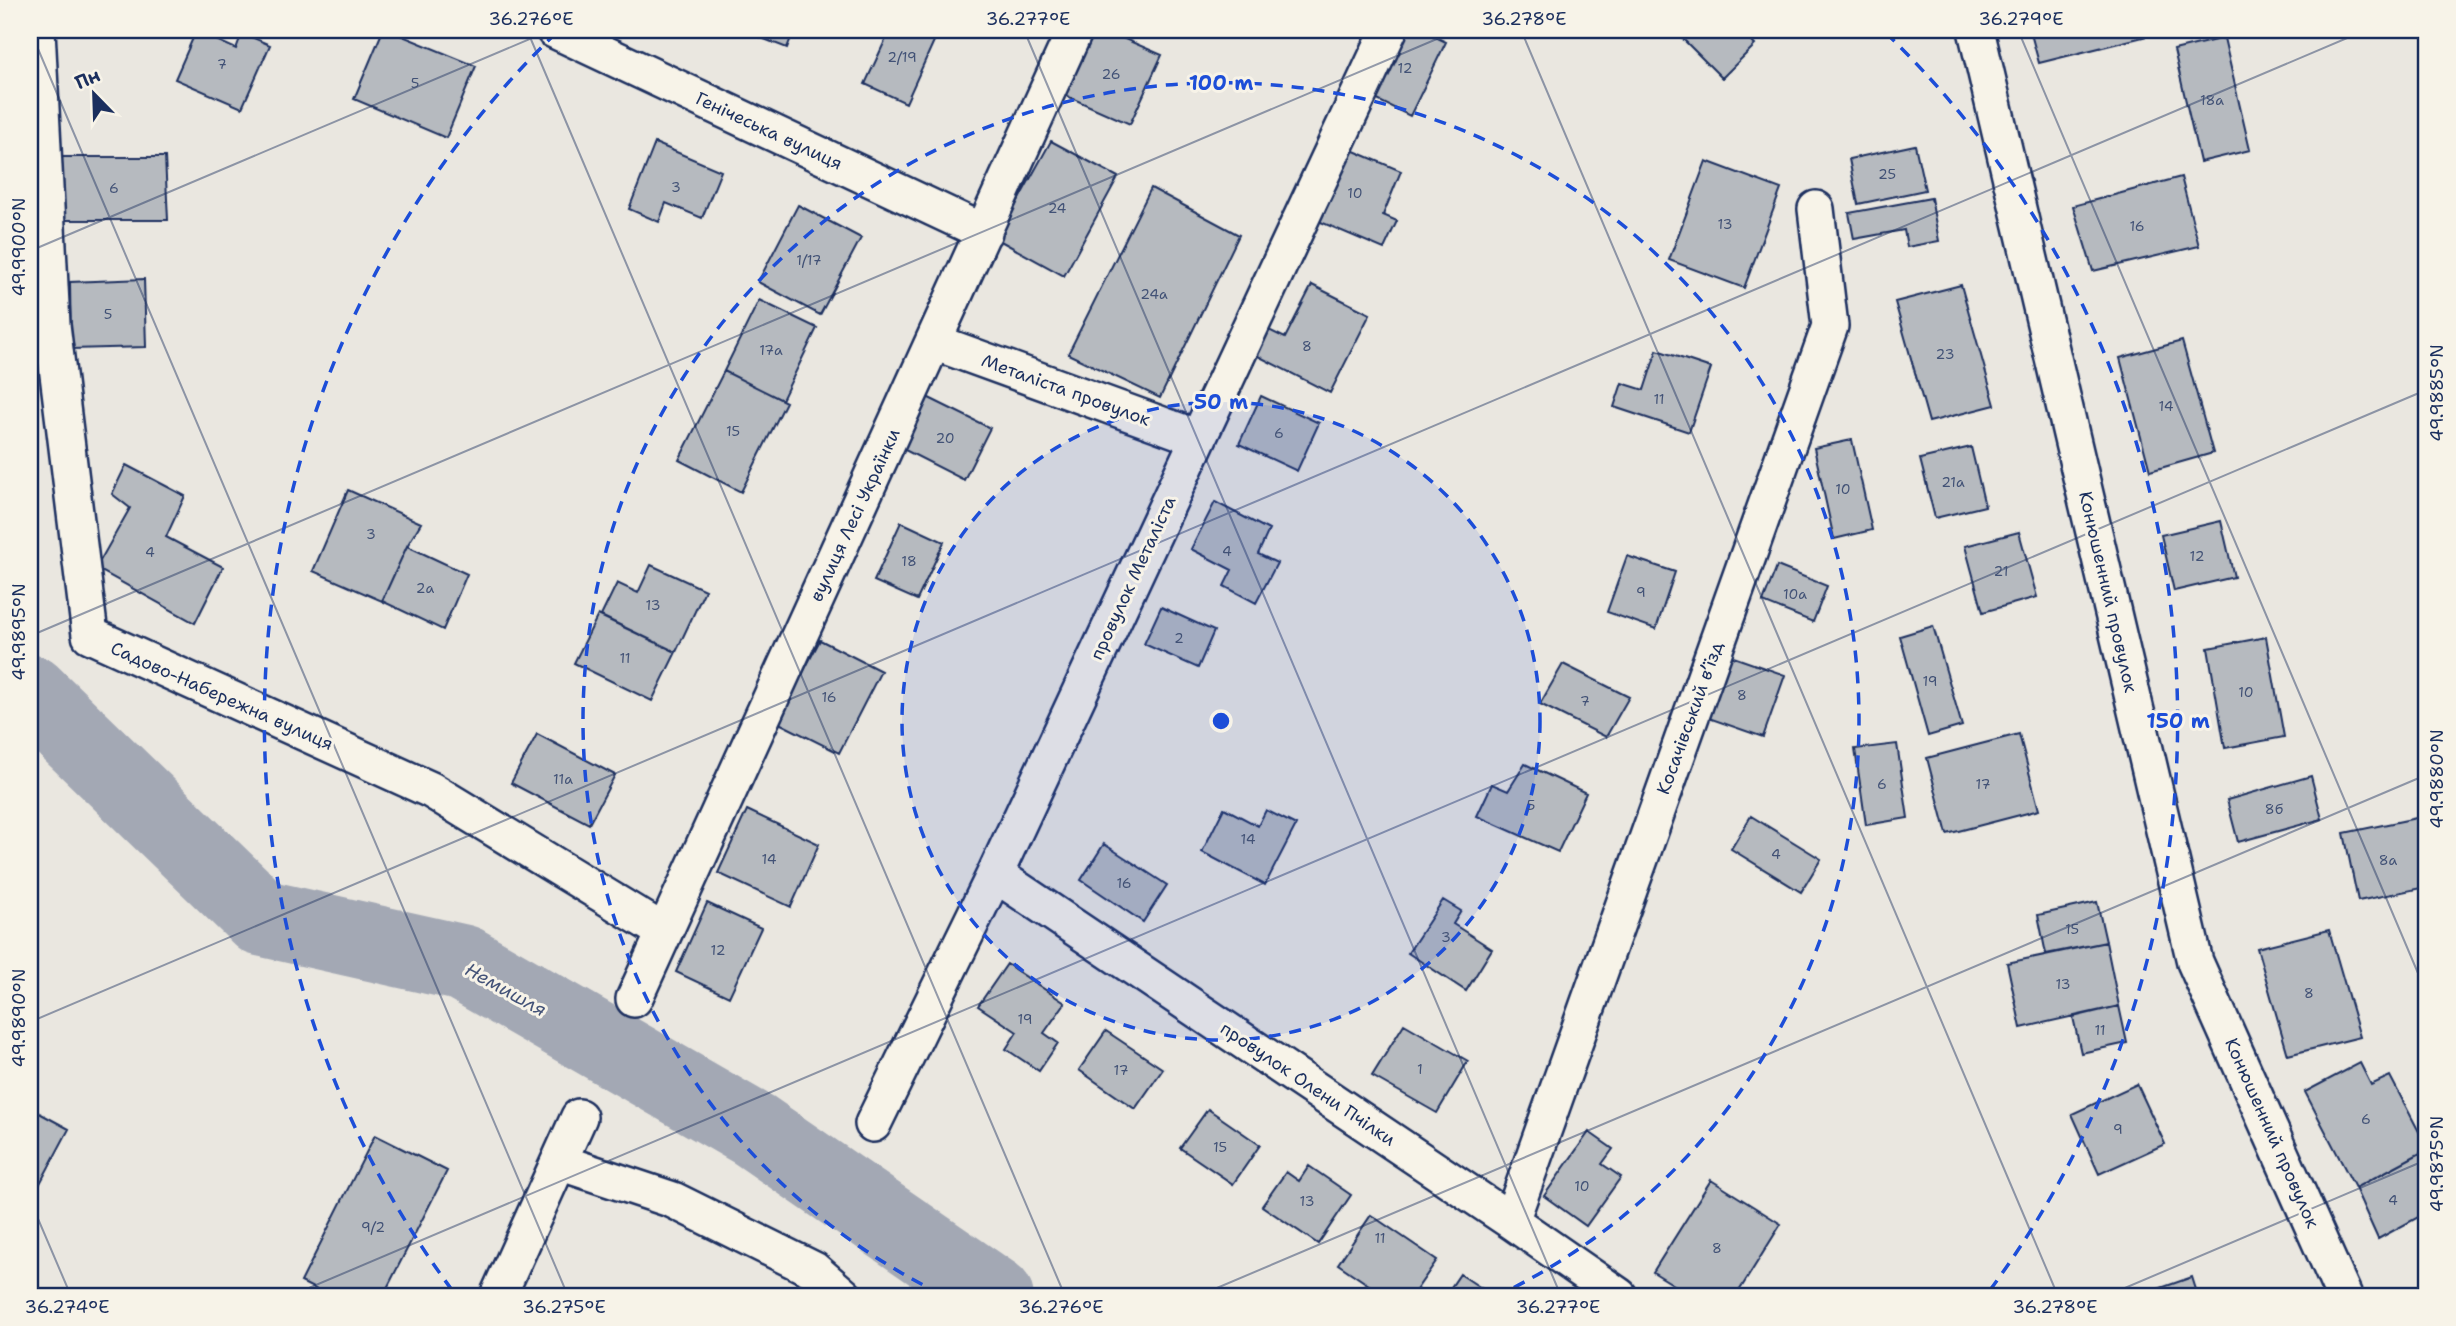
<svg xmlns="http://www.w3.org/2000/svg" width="2456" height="1326" font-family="'Shantell Sans',sans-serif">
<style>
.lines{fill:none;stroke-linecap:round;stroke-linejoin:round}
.river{stroke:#a3a8b4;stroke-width:77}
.building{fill:#b6babf;stroke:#1b2f5e;stroke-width:2}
.street-casing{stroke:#1b2f5e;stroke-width:40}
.street{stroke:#f7f3e8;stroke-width:35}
.ticks{fill:none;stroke:#1b2f5e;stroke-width:2;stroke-opacity:0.45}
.ring{fill:none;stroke:#1d4ed8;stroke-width:3.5;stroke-dasharray:12 9}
.labels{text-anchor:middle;stroke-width:6;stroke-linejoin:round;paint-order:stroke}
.number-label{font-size:14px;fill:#425276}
.street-label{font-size:18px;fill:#1b2f5e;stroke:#f7f3e8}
.water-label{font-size:19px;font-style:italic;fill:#445378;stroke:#f7f3e8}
.centre{fill:#1d4ed8;stroke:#f7f3e8;stroke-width:3.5}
.ring-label{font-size:21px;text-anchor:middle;font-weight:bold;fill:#1d4ed8;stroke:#f7f3e8;stroke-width:6;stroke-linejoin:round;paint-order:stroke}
.neatline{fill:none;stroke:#1b2f5e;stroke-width:2.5}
.ticks-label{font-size:18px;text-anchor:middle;fill:#1b2f5e}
</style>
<rect width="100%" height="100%" fill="#eae7e0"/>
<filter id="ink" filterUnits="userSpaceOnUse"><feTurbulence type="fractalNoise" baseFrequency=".0143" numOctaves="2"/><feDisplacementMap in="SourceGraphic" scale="14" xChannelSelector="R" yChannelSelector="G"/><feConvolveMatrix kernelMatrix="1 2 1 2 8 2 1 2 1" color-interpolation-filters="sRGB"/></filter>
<g filter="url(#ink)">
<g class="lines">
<path class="river" d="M30 693 262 918 463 963 754 1130 995 1296"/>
</g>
<path class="building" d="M383 30H388L476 66 446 138 354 99Z
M741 30H794L787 48Z
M890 30H939L906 103 865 84Z
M1089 30H1104L1162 55 1130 124 1060 93Z
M1394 30H1421L1446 42 1410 116 1363 93Z
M1679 30H1740L1755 45 1722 78 1677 33Z
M2030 30H2145L2147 36 2039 63Z
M196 31 236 49 242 33 270 45 242 108 175 79Z
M2224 38 2250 150 2200 162 2174 50Z
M1051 141 1118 177 1064 276 997 239Z
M655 143 721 171 702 218 666 203 659 222 629 209Z
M1340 145 1401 171 1383 215 1397 221 1384 249 1309 217Z
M1915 145 1925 190 1858 204 1849 159Z
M60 157H165L168 220H64Z
M1706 161 1781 189 1744 288 1669 260Z
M2181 177 2199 246 2093 271 2073 206Z
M1151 188 1239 235 1160 398 1068 354Z
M1931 198 1939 241 1907 247 1904 230 1854 239 1849 213Z
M798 205 861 238 820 315 758 282Z
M144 279 146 347 71 349 70 282Z
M1312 285 1370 314 1330 393 1256 355 1269 330 1285 338Z
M1961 285 1995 405 1929 422 1895 302Z
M759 300 817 328 782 400 724 371Z
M2182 341 2213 453 2150 471 2120 358Z
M1657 350 1711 368 1689 432 1614 407 1622 383 1644 390Z
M724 371 786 402 741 492 679 460Z
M925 396 990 428 964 480 899 447Z
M1261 396 1319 423 1297 471 1239 444Z
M1852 440 1872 530 1834 539 1814 448Z
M1971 447 1985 506 1935 518 1920 459Z
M126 465 185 496 166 537 223 567 195 623 96 568 130 508 112 494Z
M348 490 421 523 407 546 382 601 313 571Z
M1215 502 1269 530 1258 554 1277 563 1256 603 1224 586 1232 570 1191 549Z
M2221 521 2234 577 2174 591 2161 535Z
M901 522 944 542 917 600 874 581Z
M2019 532 2037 597 1983 612 1965 546Z
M407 546 467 574 443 630 382 601Z
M1627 556 1675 572 1656 629 1607 612Z
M651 565 705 590 676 652 601 616 617 583 638 593Z
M1777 566 1827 586 1813 622 1763 602Z
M1161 607 1214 631 1198 668 1144 644Z
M598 615 676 652 652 701 574 663Z
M1933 626 1962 726 1928 736 1900 636Z
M2266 637 2284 737 2225 748 2208 648Z
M820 640 881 671 839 753 777 722Z
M1722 653 1785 675 1763 737 1700 715Z
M1563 664 1629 697 1606 737 1540 704Z
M537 734 615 775 589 824 511 783Z
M2019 734 2039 810 1947 834 1927 758Z
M1897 744 1908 818 1866 825 1855 749Z
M1525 764 1586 793 1558 852 1477 816 1492 784 1508 791Z
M2311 776 2322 819 2238 842 2227 800Z
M1224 808 1258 826 1266 810 1296 825 1265 885 1202 852Z
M747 810 819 844 791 907 718 873Z
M1751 816 1821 859 1801 892 1731 849Z
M2426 816V887L2358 901 2344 833Z
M1104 844 1167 885 1143 922 1081 880Z
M1443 900 1461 911 1453 924 1492 949 1466 991 1408 953Z
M2097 902 2106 942 2046 954 2038 915Z
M707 903 761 928 729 997 676 972Z
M2329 930 2360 1037 2288 1055 2257 948Z
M2106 942 2119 1006 2021 1028 2007 963Z
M1007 964 1065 1003 1044 1033 1058 1043 1039 1071 1006 1049 1017 1032 978 1006Z
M2119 1006 2127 1043 2081 1053 2073 1017Z
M1404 1024 1468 1061 1437 1113 1372 1076Z
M1106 1031 1163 1069 1135 1109 1079 1070Z
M2360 1063 2371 1085 2390 1076 2426 1145V1150L2355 1188 2305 1092Z
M2137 1084 2165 1144 2099 1174 2072 1114Z
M30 1108 69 1129 36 1191 30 1188Z
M1208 1109 1260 1145 1233 1184 1180 1148Z
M1589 1132 1613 1149 1602 1164 1621 1177 1586 1226 1544 1196Z
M375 1135 447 1171 383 1296H329L301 1282Z
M2426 1150V1213L2378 1239 2355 1188Z
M1309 1166 1351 1195 1318 1244 1262 1206 1286 1172 1299 1181Z
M1711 1180 1781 1224 1736 1296H1692L1653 1272Z
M1371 1215 1437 1260 1412 1296H1385L1338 1264Z
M1460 1274 1493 1296H1445Z
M2192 1277 2198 1296H2138Z"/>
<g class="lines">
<g class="street-casing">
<path id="street" d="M37 30 52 325 90 635 431 790 664 932
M554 30 984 232
M1976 30 2195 962 2344 1296
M934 342 1198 438
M995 874 1511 1221 1619 1296
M634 999 1075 30
M873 1124 995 874 1389 30
M559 1162 673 1200 814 1270 844 1296
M1511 1221 1830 326 1816 209
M498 1296 579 1117"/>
</g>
<use href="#street" class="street"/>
</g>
</g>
<path class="ticks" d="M30 30 568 1296M527 30 1065 1296M1024 30 1561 1296M1521 30 2058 1296M2018 30 2426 992M30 251 551 30M30 636 1458 30M30 1022 2366 30M30 1200 71 1296M290 1296 2426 390M1198 1296 2426 775M2106 1296 2426 1160"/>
<circle cx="1221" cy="721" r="319" fill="#1d4ed8" fill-opacity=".12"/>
<g class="ring">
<circle cx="1221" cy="721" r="319"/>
<path d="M941 1294A638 638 0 1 1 1501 1294"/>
<path d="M452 1290A957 957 0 0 1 556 33M1886 33A957 957 0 0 1 1990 1290"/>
</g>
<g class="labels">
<g class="number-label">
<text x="902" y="62">2/19</text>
<text x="222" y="69">7</text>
<text x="1405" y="73">12</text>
<text x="1111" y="79">26</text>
<text x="415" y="88">5</text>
<text x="2212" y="105">18а</text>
<text x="1887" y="179">25</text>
<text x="676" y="192">3</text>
<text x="114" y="193">6</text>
<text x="1355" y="198">10</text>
<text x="1057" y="213">24</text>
<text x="1725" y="229">13</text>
<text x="2137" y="231">16</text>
<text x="809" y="265">1/17</text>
<text x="1154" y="299">24а</text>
<text x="108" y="319">5</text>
<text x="1307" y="351">8</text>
<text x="771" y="355">17а</text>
<text x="1945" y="359">23</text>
<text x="1659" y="404">11</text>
<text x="2166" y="411">14</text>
<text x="733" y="436">15</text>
<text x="1279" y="438">6</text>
<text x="945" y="443">20</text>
<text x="1953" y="487">21а</text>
<text x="1843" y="494">10</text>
<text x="371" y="539">3</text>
<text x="1227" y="556">4</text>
<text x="150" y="557">4</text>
<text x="2197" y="561">12</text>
<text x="909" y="566">18</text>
<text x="2001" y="576">21</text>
<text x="425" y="593">2а</text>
<text x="1641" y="597">9</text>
<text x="1795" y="599">10а</text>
<text x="653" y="610">13</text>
<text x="1179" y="643">2</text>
<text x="625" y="663">11</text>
<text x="1930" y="686">19</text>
<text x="2246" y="697">10</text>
<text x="1742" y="700">8</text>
<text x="829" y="702">16</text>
<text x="1585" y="706">7</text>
<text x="563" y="784">11а</text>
<text x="1882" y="789">6</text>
<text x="1983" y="789">17</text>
<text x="1531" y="810">5</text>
<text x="2274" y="814">8б</text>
<text x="1248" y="844">14</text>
<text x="1776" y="859">4</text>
<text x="769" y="864">14</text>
<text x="2388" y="865">8а</text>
<text x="1124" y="888">16</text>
<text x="2072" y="934">15</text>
<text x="1446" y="942">3</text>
<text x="718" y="955">12</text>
<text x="2063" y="989">13</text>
<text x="2309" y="998">8</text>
<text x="1025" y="1024">19</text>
<text x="2100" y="1035">11</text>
<text x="1420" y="1074">1</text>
<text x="1121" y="1075">17</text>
<text x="2366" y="1124">6</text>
<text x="2118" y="1134">9</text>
<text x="1220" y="1152">15</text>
<text x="1582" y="1191">10</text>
<text x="2393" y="1205">4</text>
<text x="1307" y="1206">13</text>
<text x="373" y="1232">9/2</text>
<text x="1380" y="1243">11</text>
<text x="1717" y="1253">8</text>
</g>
<g class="street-label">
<text transform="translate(769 131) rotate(25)" y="6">Генічеська вулиця</text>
<text transform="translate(1066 390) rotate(20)" y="6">Металіста провулок</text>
<text transform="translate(855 515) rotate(-65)" y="6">вулиця Лесі Українки</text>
<text transform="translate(1133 578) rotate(-65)" y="6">провулок Металіста</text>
<text transform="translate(2108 592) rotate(77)" y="6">Конюшенний провулок</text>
<text transform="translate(222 696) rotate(24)" y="6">Садово-Набережна вулиця</text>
<text transform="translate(1690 718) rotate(-70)" y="6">Косачівський в’їзд</text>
<text transform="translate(1308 1084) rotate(34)" y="6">провулок Олени Пчілки</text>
<text transform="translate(2272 1133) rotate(66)" y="6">Конюшенний провулок</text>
</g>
<g class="water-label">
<text transform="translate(506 989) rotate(29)" y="7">Немишля</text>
</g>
</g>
<circle cx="1221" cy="721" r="10" class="centre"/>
<g class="ring-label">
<text x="1221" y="90">100 m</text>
<text x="1221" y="409">50 m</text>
<text x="2178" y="728">150 m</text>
</g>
<rect width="2456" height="1326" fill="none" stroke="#f7f3e8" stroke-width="77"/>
<g transform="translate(94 94) rotate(337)" stroke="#f7f3e8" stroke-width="5" paint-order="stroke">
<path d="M0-5L12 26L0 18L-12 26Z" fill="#1b2f5e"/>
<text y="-10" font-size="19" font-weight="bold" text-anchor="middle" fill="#1b2f5e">Пн</text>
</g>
<rect x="38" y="38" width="2380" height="1250" class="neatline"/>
<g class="ticks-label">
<text x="531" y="25">36.276°E</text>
<text x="1028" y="25">36.277°E</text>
<text x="1524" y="25">36.278°E</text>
<text x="2021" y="25">36.279°E</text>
<text transform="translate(19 247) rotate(-90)" y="6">49.9900°N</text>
<text transform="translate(2437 393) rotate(-90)" y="6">49.9885°N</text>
<text transform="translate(19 632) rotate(-90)" y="6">49.9895°N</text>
<text transform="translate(2437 779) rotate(-90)" y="6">49.9880°N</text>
<text transform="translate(19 1018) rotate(-90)" y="6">49.9890°N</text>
<text transform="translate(2437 1164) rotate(-90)" y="6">49.9875°N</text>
<text x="67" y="1313">36.274°E</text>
<text x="564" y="1313">36.275°E</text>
<text x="1061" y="1313">36.276°E</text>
<text x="1558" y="1313">36.277°E</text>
<text x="2055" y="1313">36.278°E</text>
</g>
</svg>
